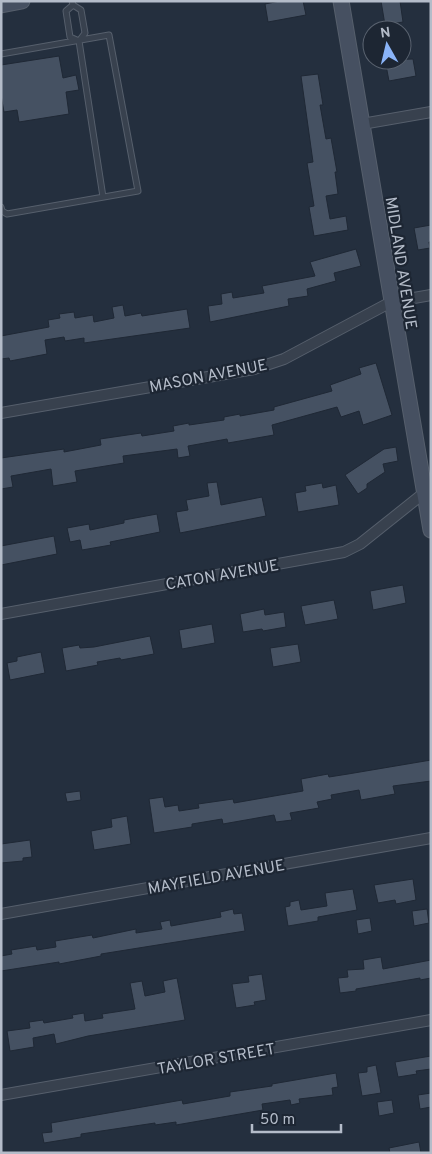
<svg xmlns="http://www.w3.org/2000/svg" width="432" height="1154" font-family="Overpass,sans-serif">
<style>
.building{fill:#455162;stroke:#1f2835}
.lines{fill:none;stroke-linecap:round;stroke-linejoin:round}
.lane-casing{stroke:#565f6c;stroke-width:7}
.street-casing{stroke:#565f6c;stroke-width:12}
.secondary-casing{stroke:#565f6c;stroke-width:17}
.lane{stroke:#38414e;stroke-width:5}
.street{stroke:#38414e;stroke-width:10}
.secondary{stroke:#465061;stroke-width:15}
.labels{text-anchor:middle;stroke-width:4.5;stroke-linejoin:round;paint-order:stroke}
.street-label{font-size:16px;fill:#b4bcc9;stroke:#1d2633}
</style>
<rect width="100%" height="100%" fill="#242f3e"/>
<path class="building" d="M280 1H303L306 15 268 22 265 4Z
M381 1H400L403 22 385 25Z
M59 56 63 78 76 75 79 90 66 92 69 114 19 122 17 110 4 112 1 95V65Z
M413 59 416 76 389 81 385 60Z
M318 74 323 105H320L326 139 331 138 337 172H335L338 194 326 196 330 219 346 216 348 230 314 236 309 207 314 206 307 163 313 162 301 76Z
M431 225V242H429L430 248 418 250 414 228Z
M356 249 361 266 334 273 336 281 307 289 308 296 288 299 289 306 210 322 208 306 222 304 221 294 232 292 233 298 264 293 262 286 315 276 310 262Z
M123 305 125 316 141 313 142 316 187 309 190 328 84 343V338L65 341 64 337 45 340 47 354 10 361 9 358 1 359V336L49 327 48 320 60 318 59 314 74 312 75 318 93 315 94 322 114 318 112 307Z
M376 363 392 415 363 425 359 411 341 417 337 407 272 425 274 435 228 443 227 439 188 446 190 456 178 458 177 449 123 456 124 463 75 471 77 482 53 486 51 469 11 476 13 487 1 489V458L64 449V452L101 445 100 439 141 433 142 436 174 431 173 426 189 423V425L224 420V417L240 414V416L274 410V407L332 391 330 385 361 374 359 368Z
M396 447 398 461 383 464 385 472 367 484V488L358 494 345 475 384 449Z
M217 482 221 505 262 497 266 516 180 533 176 512 188 510 186 500 209 496 207 483Z
M322 483 323 488 336 485 339 505 298 512 295 493 306 491 305 486Z
M157 514 160 532 110 542 111 545 82 550 80 540 70 542 67 528 89 524 90 530 124 523V520Z
M54 536 57 554 1 565V546Z
M403 585 406 603 373 610 370 591Z
M334 600 338 619 305 625 301 606Z
M264 609 265 615 284 612 286 627 263 631 262 629 243 632 240 614Z
M212 624 215 643 182 649 179 630Z
M150 636 154 654 121 660 120 658 97 662 98 665 66 671 62 648 79 645 80 648 94 647Z
M298 644 301 662 273 667 270 648Z
M41 652 45 673 10 680 7 663 17 661V657Z
M431 760V781L393 786 395 794 361 800 359 790 331 795 332 799 317 802 319 808 290 813 292 820 276 822 274 815 223 824 222 819 192 824V827L154 833 149 799 163 797 165 807 178 805 179 811 199 808 198 804 233 799 234 803 303 791 301 779 328 774 329 777 348 774Z
M80 791 81 800 67 802 65 793Z
M127 816 131 844 94 850 91 831 112 827 111 819Z
M30 840 32 857 23 858V861L1 863V844Z
M413 879 416 900 396 904 395 900 378 903 374 885Z
M353 889 357 910 318 917V921L288 926 285 907 290 906V902L299 900 301 910 327 906 325 893Z
M233 909 234 914 242 913 245 931 101 954V956L59 964V962L1 971V956L12 954 11 950 36 946 37 950 56 947 55 941 92 935 93 938 136 929V933L162 929 160 922 170 920 171 926 221 917 220 912Z
M427 909 429 923 414 926 412 911Z
M370 918 372 931 358 934 356 920Z
M381 957 383 969 431 960V978L420 980V978L356 989V991L340 993 338 978 348 977 347 970 364 969 363 960Z
M262 974 266 1000 254 1002 255 1005 236 1008 232 984 249 982 248 976Z
M177 978 185 1020 88 1036 56 1044 54 1034 33 1038 34 1047 10 1051 7 1031 30 1028 29 1022 43 1020 44 1023 73 1018 72 1015 84 1013 85 1021 103 1018 102 1014 135 1009 130 983 142 981 145 996 165 992 163 981Z
M431 1056V1069L416 1071 417 1074 398 1077 395 1062Z
M376 1065 381 1093 362 1096 358 1073 367 1072V1067Z
M336 1073 338 1087 332 1088 333 1095 299 1099 300 1103 291 1105 290 1100 262 1104 263 1110 176 1125V1122L155 1125V1123L81 1134V1137L44 1143 42 1133 52 1132 51 1123 182 1100 183 1104 230 1096V1092L272 1086V1084Z
M431 1093V1107L420 1109 418 1095Z
M392 1100 394 1113 379 1116 377 1102Z
M419 1142 421 1153H390L389 1148Z"/>
<g class="lines">
<g class="lane-casing">
<path id="lane" d="M72 1 73 5 81 10 85 33 79 41 103 197
M73 5 66 11 70 37 79 41
M1 54 109 35 138 191 7 214 2 211 1 207"/>
</g>
<g class="street-casing">
<path id="street" d="M362 124 431 112
M1 413 254 369 284 359 391 302 431 295
M1 614 344 552 360 544 424 493
M1 914 431 838
M1 1095 431 1020"/>
</g>
<g class="secondary-casing">
<path id="secondary" d="M341 1 431 530
M1 5 22 1"/>
</g>
<use href="#lane" class="lane"/>
<use href="#street" class="street"/>
<use href="#secondary" class="secondary"/>
</g>
<g class="labels">
<g class="street-label">
<text transform="translate(402 263) rotate(81)" y="6">MIDLAND AVENUE</text>
<text transform="translate(208 375) rotate(-11)" y="6">MASON AVENUE</text>
<text transform="translate(222 574) rotate(-10)" y="6">CATON AVENUE</text>
<text transform="translate(216 876) rotate(-10)" y="6">MAYFIELD AVENUE</text>
<text transform="translate(216 1058) rotate(-10)" y="6">TAYLOR STREET</text>
</g>
</g>
<rect width="432" height="1154" fill="none" stroke="#b4bcc9" stroke-width="5"/>
<g transform="translate(387 45) rotate(352)"><circle r="24" fill="#1d2633" stroke="#59626f"/>
<path d="M0-4L9 19L0 12L-9 19Z" fill="#8ab4f8"/>
<text y="-8" font-size="14" font-weight="bold" text-anchor="middle" fill="#b4bcc9">N</text>
</g>
<path d="M252 1124v8h89v-8" fill="none" stroke="#b4bcc9" stroke-width="2.5"/>
<text x="260" y="1124" font-size="15" fill="#b4bcc9" stroke="#1d2633" stroke-width="4" paint-order="stroke">50 m</text>
</svg>
